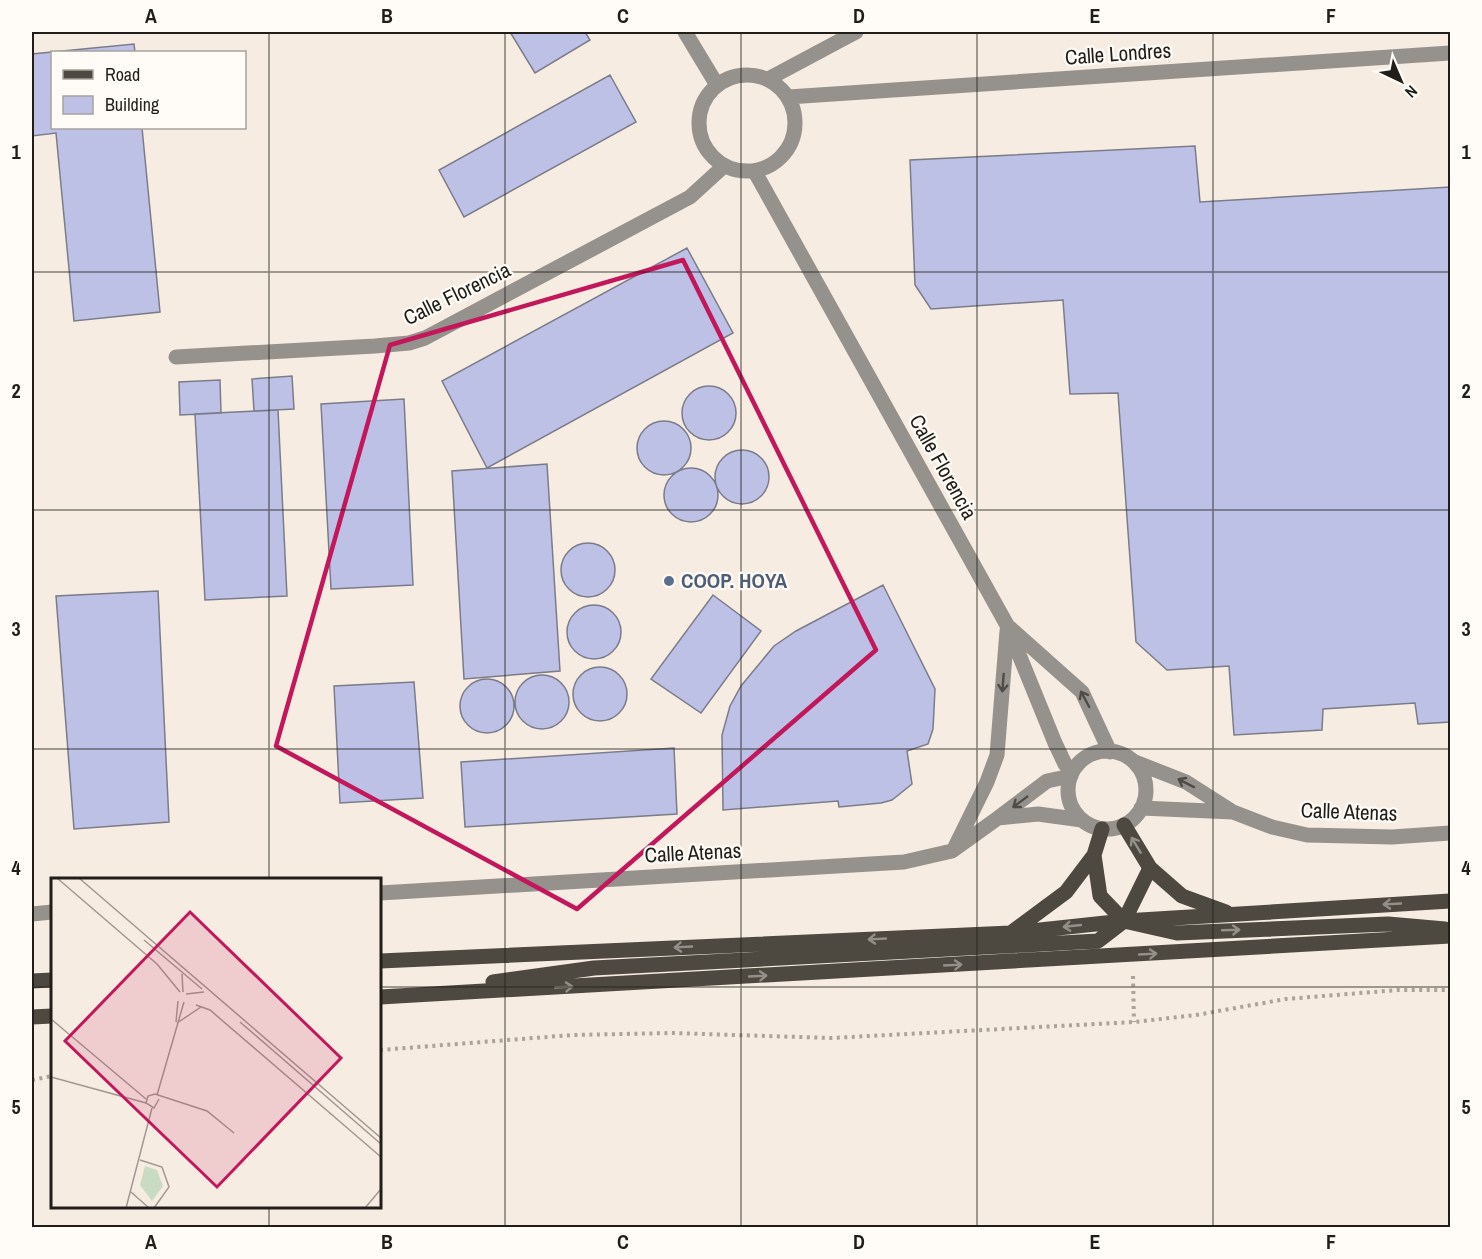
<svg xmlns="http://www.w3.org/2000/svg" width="1482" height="1259" font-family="'Archivo Narrow',sans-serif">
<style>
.building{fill:#bec1e6;stroke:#7b7c89;stroke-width:1.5}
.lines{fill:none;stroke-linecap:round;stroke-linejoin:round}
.path{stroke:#aba39a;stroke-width:4;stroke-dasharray:3 4.5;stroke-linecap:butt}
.minor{stroke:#95928d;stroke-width:15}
.major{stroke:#4d4940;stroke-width:15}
.oneway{stroke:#4f4c47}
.oneway2{stroke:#949089}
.marked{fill:none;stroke:#c2185b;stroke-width:4.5;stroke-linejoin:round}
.grid{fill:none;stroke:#211d19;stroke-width:1.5;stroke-opacity:0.55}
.service-dot{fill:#5c6f8a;stroke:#fffbf6;stroke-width:2}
.labels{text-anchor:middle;stroke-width:4.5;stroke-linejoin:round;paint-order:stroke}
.street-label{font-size:21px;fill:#211d19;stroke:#fffbf6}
.service-label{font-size:21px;font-weight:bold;fill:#4e5e75;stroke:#fffbf6;text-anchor:start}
.inset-road{fill:none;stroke:#a19991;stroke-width:1.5}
.view{fill:#c2185b;fill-opacity:0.15;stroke:#c2185b;stroke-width:3}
.inset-edge{fill:none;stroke:#211d19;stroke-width:3}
.neatline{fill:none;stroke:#211d19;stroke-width:2}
.grid-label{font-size:20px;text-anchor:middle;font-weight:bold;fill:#211d19}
</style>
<rect width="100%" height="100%" fill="#f7ece1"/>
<path class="building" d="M510 32H585L590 40 535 73Z
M134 44 135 52H52V128H142L160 312 74 321 56 133 32 136V54Z
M610 75 636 122 464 217 439 170Z
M1195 146 1200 202 1450 187V722L1418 724 1415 703 1323 709 1322 730 1234 735 1229 666 1167 670 1136 642 1118 393 1070 394 1063 300 931 309 915 285 910 160Z
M687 248 733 333 487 468 442 381Z
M292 376 294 409 254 411 252 379Z
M220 380 221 413 180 415 179 382Z
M682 413a27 27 0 1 1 54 0a27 27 0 1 1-54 0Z
M404 399 413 585 331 589 321 404Z
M278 410 287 596 205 600 195 414Z
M637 448a27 27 0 1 1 54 0a27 27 0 1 1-54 0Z
M715 477a27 27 0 1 1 54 0a27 27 0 1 1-54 0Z
M547 464 560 671 464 679 452 471Z
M664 495a27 27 0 1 1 54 0a27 27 0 1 1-54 0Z
M561 570a27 27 0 1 1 54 0a27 27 0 1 1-54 0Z
M883 585 935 689 933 729 928 744 907 751 912 784 892 800 881 803 839 807 838 801 723 810 722 735 730 706 741 686 774 646 796 631Z
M158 591 169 822 74 829 56 596Z
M713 595 761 631 701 713 651 679Z
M567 632a27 27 0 1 1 54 0a27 27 0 1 1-54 0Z
M573 694a27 27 0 1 1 54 0a27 27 0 1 1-54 0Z
M515 702a27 27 0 1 1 54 0a27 27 0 1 1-54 0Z
M460 706a27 27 0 1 1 54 0a27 27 0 1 1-54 0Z
M414 682 423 798 340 803 334 686Z
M674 748 677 814 465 827 461 762Z"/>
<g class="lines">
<path class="path" d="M1133 976 1134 1022
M380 1050 572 1035 671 1033 831 1038 1134 1022 1196 1015 1286 999 1398 990H1450
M32 1080 52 1076"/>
<path class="minor" d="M685 32 717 85
M699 123a48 48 0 1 1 96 0a48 48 0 1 1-96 0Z
M768 79 856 32
M788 97 1450 53
M755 172 1007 625 1055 743 1065 764 1072 772
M176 357 375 346 409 343 425 338 690 197 724 166
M1009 627 1082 692 1110 752
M1068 790a39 39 0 1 1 78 0a39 39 0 1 1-78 0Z
M1135 762 1186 782 1233 812
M1071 776 1047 781 998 818 1038 814 1082 820
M1141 808 1233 812 1272 827 1307 835 1392 837 1450 833
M954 849 987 782 997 755 1007 631
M380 893 904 862 952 851 998 818
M32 914 52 912"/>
<path class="major" d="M1124 825 1150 868 1182 896 1226 912
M1094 855 1100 896 1124 921 1177 933 1388 924 1445 929
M1012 932 1066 892 1094 855 1102 829
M380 961 1011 933 1124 921 1450 901
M32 981 52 980
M493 982 594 968 1098 941 1124 921 1150 868
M380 997 1450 936
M32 1017 52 1016"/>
</g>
<defs><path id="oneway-shaft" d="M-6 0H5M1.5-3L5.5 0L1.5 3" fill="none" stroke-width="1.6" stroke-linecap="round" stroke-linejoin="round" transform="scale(1.5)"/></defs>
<g class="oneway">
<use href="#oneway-shaft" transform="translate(1003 683) rotate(94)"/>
<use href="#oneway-shaft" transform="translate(1085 699) rotate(-118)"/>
<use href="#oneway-shaft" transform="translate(1186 783) rotate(-153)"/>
<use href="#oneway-shaft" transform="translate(1020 802) rotate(143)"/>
</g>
<g class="oneway2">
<use href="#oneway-shaft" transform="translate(1136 845) rotate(-121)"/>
<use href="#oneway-shaft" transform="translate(1392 904) rotate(177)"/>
<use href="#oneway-shaft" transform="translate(1072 926) rotate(174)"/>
<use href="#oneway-shaft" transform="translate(1231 930) rotate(-2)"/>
<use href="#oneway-shaft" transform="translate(877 939) rotate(177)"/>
<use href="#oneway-shaft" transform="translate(683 947) rotate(177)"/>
<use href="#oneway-shaft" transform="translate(1148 954) rotate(-3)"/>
<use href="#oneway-shaft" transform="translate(953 965) rotate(-3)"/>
<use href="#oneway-shaft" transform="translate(758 976) rotate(-3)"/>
<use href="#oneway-shaft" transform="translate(564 987) rotate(-3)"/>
</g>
<path class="marked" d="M683 260 876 650 577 909 276 746 390 345Z"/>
<path class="grid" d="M269 32V880M505 32V1228M741 32V1228M977 32V1228M1213 32V1228M32 272H1450M32 510H1450M32 749H1450M32 987H52M380 987H1450M269 1206V1228"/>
<circle class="service-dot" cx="669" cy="581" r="6"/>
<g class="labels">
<g class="street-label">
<text transform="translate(1118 54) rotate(-4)" y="7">Calle Londres</text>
<text transform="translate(457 294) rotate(-26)" y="7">Calle Florencia</text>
<text transform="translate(943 467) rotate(61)" y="7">Calle Florencia</text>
<text transform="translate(1349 812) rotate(2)" y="7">Calle Atenas</text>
<text transform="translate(693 853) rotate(-3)" y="7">Calle Atenas</text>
</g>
<g class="service-label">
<text x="681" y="588">COOP. HOYA</text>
</g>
</g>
<g transform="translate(51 878)">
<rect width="330" height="330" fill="#f7ece1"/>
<path d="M94 288 106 292 112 308 101 323 89 307Z" fill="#cadbc3"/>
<path class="inset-road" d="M6 0 106 86 129 114M28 0 330 260M93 62 151 111M131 96 132 114M135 116 153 114M145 127 159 132 330 279M0 141 95 221M125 144 127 123M189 144 330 266M126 145 150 129M0 199 95 225M106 217 133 124M108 221 103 230 95 225 97 218 104 216 156 233 183 255M89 282 111 289 118 309 103 330M80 314 98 330M75 330 101 230M314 330 330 311"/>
<path class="view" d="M139 34 290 180 166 309 14 163Z"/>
<rect width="330" height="330" class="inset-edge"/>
</g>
<rect width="1482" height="1259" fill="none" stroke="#fffbf6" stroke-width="66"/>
<rect x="51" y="51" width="195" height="78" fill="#fffbf6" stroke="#a6a29e" stroke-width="1.5"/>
<rect x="63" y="70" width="30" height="9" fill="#4d4940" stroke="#a6a29e" stroke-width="1.5"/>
<text x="105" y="81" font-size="18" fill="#211d19">Road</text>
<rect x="63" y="96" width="30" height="18" fill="#bec1e6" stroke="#a6a29e" stroke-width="1.5"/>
<text x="105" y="111" font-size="18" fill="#211d19">Building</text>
<g transform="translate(1401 81) rotate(136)" stroke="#fffbf6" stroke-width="4.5" paint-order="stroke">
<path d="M0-4.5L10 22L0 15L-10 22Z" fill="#211d19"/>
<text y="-9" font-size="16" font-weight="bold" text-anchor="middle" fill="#211d19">N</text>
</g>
<rect x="33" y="33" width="1416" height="1193" class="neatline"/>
<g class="grid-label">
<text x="151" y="23">A</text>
<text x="387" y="23">B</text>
<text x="623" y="23">C</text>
<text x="859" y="23">D</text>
<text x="1095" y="23">E</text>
<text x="1331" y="23">F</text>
<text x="16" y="159">1</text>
<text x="1466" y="159">1</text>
<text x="16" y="398">2</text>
<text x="1466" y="398">2</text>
<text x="16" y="636">3</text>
<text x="1466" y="636">3</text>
<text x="16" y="875">4</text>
<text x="1466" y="875">4</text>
<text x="16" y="1114">5</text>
<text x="1466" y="1114">5</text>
<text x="151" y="1249">A</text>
<text x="387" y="1249">B</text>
<text x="623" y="1249">C</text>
<text x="859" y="1249">D</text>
<text x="1095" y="1249">E</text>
<text x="1331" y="1249">F</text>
</g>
</svg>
